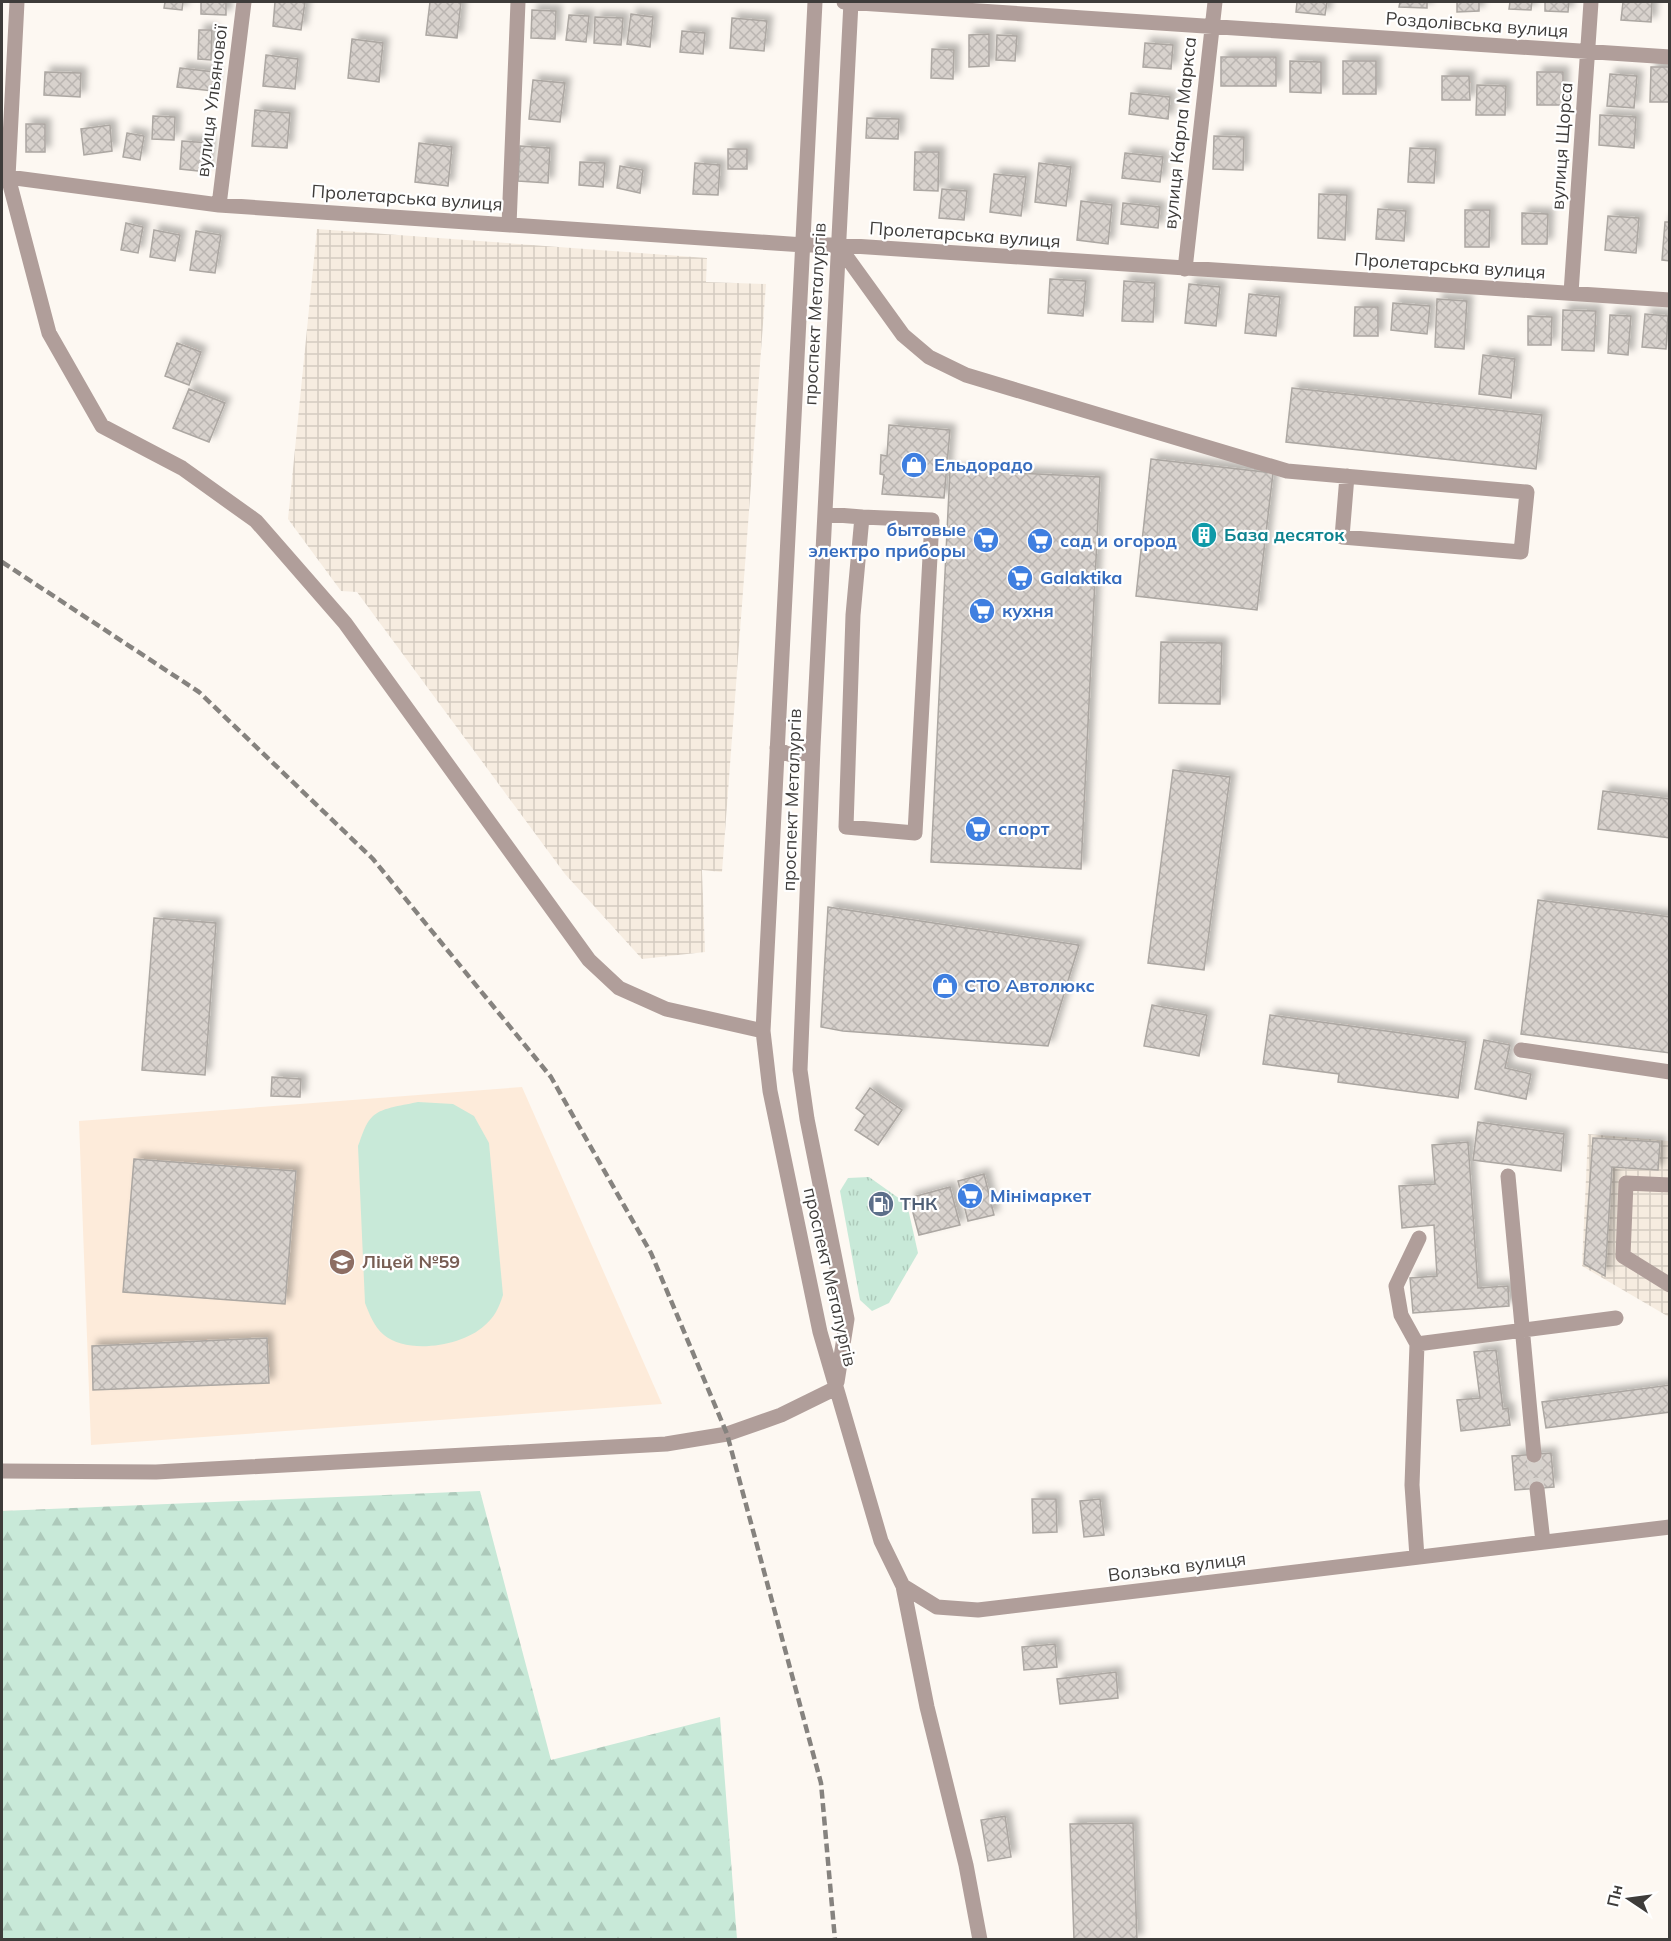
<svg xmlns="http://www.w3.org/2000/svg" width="1671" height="1941" font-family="Mulish,sans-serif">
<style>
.commercial{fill:#fdebda}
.industrial{fill:url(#industrial-grid)}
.grass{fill:url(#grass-tufts)}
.forest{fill:url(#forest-firs)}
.garden{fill:#c8e9d8}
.building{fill:url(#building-cross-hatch);stroke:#aca7a2;stroke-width:1.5;filter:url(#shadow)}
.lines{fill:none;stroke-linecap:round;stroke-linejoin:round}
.minor-tunnel{stroke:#d7d2cd;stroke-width:15;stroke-dasharray:15 8;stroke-linecap:butt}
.minor{stroke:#b09e9a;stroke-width:15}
.rail{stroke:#86837f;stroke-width:4.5;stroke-dasharray:9 4.5;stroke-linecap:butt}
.labels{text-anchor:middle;stroke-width:4.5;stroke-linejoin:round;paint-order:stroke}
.street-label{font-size:18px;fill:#3e3c3a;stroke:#fff}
.shop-label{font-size:18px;font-weight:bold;fill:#366cbe;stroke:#fff;text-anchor:start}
.culture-label{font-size:18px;font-weight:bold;fill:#0d838f;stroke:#fff;text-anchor:start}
.service-label{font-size:18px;font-weight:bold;fill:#4e5e75;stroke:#fff;text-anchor:start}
.education-label{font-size:18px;font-weight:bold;fill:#785e54;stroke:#fff;text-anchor:start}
</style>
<defs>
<pattern id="industrial-grid" width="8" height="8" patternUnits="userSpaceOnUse" patternTransform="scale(1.5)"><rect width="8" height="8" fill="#f6ece0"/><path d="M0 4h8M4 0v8" fill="none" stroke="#d4cbc1"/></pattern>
<pattern id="grass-tufts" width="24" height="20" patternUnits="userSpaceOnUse" patternTransform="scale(1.5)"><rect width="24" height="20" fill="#c8e9d8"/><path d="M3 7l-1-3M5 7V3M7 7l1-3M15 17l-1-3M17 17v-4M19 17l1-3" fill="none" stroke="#adc9ba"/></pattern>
<pattern id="forest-firs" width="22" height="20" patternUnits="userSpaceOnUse" patternTransform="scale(1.5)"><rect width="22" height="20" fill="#c8e9d8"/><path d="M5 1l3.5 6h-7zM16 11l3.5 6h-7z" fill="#adc9ba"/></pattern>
<pattern id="building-cross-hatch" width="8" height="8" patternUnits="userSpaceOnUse" patternTransform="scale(1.5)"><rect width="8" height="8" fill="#d8d2cd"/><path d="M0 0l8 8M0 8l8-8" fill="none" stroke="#bab5b1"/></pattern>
<filter id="shadow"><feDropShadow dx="5.5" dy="-5.5" stdDeviation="3" flood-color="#0004"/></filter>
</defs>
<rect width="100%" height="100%" fill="#fdf8f2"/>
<path class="commercial" d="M522 1087 662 1404 91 1445 79 1121Z"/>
<path class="industrial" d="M317 229 707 258 706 282 766 284 722 872 702 870 705 952 642 959 565 874 357 592 341 591 288 519Z
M1588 1134 1669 1141V1317L1582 1266Z"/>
<path class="grass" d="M869 1177 907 1204 918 1253 889 1303 872 1311 860 1300 840 1191 848 1178Z"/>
<path class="forest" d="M480 1491 551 1760 720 1717 737 1939H2V1511Z"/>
<path class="garden" d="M418 1102 453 1104 474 1116 489 1143 503 1295C499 1307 495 1317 484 1326 462 1346 408 1355 384 1335 374 1327 369 1313 365 1303L358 1146C362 1136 365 1123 373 1116 383 1107 405 1105 418 1102Z"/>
<path class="building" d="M165 2H183L182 10 164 8Z
M201 2H226V15L201 14Z
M275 2H305L301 30 273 26Z
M430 2H461L457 38 426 35Z
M1297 2H1327L1325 15 1296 12Z
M1400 2H1427V8L1399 7Z
M1457 2H1479V11L1457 12Z
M1510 2H1532L1531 10 1509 9Z
M1545 2H1569L1568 12 1545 11Z
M1623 2H1652L1651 22 1621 20Z
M532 10 556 11 555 39 531 38Z
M631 14 653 17 650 47 627 44Z
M569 15 589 16 586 42 566 40Z
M595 17 623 18 621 45 594 43Z
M732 18 767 21 764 51 730 48Z
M199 30H212L211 60 198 59Z
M682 31 705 33 703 54 680 52Z
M989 34V66L969 67V35Z
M997 35 1017 36 1015 61 996 60Z
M352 39 383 43 379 82 348 78Z
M1145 43 1173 45 1171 69 1143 67Z
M932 49 954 50 953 79 931 78Z
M266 55 298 59 295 89 263 86Z
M1221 57H1276V86H1221Z
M1290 61 1321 62V93L1290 92Z
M1343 61H1376V94H1343Z
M1651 67H1670V102H1650Z
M180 68 215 72 213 91 177 87Z
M45 72 81 73 80 97 44 95Z
M1537 72H1563V105H1537Z
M1610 74 1637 76 1634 108 1607 106Z
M1442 76H1469L1470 100H1442Z
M533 80 565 83 560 122 529 119Z
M1477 85 1506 86 1505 115H1476Z
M1131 93 1170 97 1168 119 1129 114Z
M255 110 290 113 287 148 252 146Z
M1600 115 1636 117 1634 148 1599 145Z
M153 116 175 117 174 140 152 139Z
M867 118 899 119 898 139 866 138Z
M26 124H45V152H26Z
M110 125 112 151 84 155 81 129Z
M127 133 144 136 140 160 123 157Z
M1214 136 1244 137 1243 170 1213 169Z
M182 141 210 143 207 172 180 169Z
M419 143 452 147 448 186 415 182Z
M520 146 550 148 548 183 518 181Z
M1410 148 1436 149 1434 183 1408 182Z
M728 149H747V169H728Z
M915 152H939L938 191 914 190Z
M1125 153 1163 157 1160 182 1122 178Z
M580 162 605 163 603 187 579 185Z
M695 163 720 165 718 195 693 194Z
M1039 163 1071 167 1066 206 1035 202Z
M620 166 643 170 640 193 617 188Z
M994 174 1026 177 1021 216 990 212Z
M942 189 967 191 964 220 939 218Z
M1319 194 1347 195 1345 240 1318 238Z
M1081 201 1112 205 1108 244 1077 240Z
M1123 203 1160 207 1158 228 1121 224Z
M1378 209 1406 211 1404 241 1376 239Z
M1465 210H1490L1489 247H1465Z
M1522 213 1548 214 1547 244H1522Z
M1608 216 1639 218 1636 253 1605 250Z
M1665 222H1670V261L1662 260Z
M126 223 143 227 138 253 121 250Z
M154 230 180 235 175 261 150 257Z
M196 231 221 235 215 273 190 270Z
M1050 279 1086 281 1083 316 1048 313Z
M1124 281 1155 283 1153 322 1122 321Z
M1189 284 1220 287 1216 326 1185 323Z
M1249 294 1280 297 1276 336 1245 333Z
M1437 299 1467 301 1464 349 1435 347Z
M1393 303 1430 306 1427 334 1391 330Z
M1355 307H1378V336H1354Z
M1563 310 1596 311 1594 351 1562 350Z
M1645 314 1668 316 1666 349 1642 347Z
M1610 315 1631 316 1628 355 1608 353Z
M1528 316 1552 317 1551 345H1528Z
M177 343 201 352 189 385 165 376Z
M1483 355 1515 359 1511 398 1479 394Z
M1292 388 1542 415 1536 469 1286 442Z
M189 389 225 403 209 442 173 428Z
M889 425 950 430 944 498 882 494 884 475 880 474 881 455 887 456Z
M1151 459 1273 473 1257 610 1136 596Z
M950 470 1100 477 1081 869 931 862Z
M1161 642 1222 643 1220 704 1159 703Z
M1173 770 1230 777 1204 970 1148 963Z
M1603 791 1670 799V838L1598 829Z
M1538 900 1670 917V1053L1521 1034Z
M828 907 1079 945 1048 1046 843 1031 821 1027Z
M154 918 216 923 205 1075 142 1070Z
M1152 1005 1207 1015 1199 1056 1144 1046Z
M1270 1015 1466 1042 1458 1098 1338 1082 1339 1074 1263 1064Z
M1484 1040 1510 1045 1505 1068 1531 1074 1526 1099 1475 1089Z
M272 1077 301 1079 300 1097 271 1096Z
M870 1088 902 1110 878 1145 855 1130 865 1115 856 1108Z
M1478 1122 1564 1134 1561 1171 1473 1160Z
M1593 1138 1660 1142 1658 1170 1612 1167 1605 1276 1584 1264Z
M1468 1142 1478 1288 1508 1286 1509 1306 1413 1313 1410 1278 1437 1276 1434 1225 1402 1228 1399 1186 1435 1184 1432 1145Z
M134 1159 296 1171 285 1304 123 1292Z
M984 1174 994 1215 968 1221 958 1181Z
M950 1187 960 1225 919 1235 909 1198Z
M267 1338 269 1383 93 1390 92 1346Z
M1496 1350 1503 1409 1508 1408 1510 1425 1461 1431 1457 1400 1480 1398 1474 1352Z
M1670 1385V1412L1546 1428 1542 1402Z
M1551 1453 1554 1487 1515 1490 1512 1456Z
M1032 1499H1056L1057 1532 1033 1533Z
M1100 1499 1104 1535 1084 1537 1080 1501Z
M1055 1644 1057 1667 1024 1670 1022 1647Z
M1116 1672 1118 1698 1060 1704 1057 1679Z
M1005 1816 1011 1857 988 1861 981 1820Z
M1133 1823 1137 1940H1074L1070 1824Z"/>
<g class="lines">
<path class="minor-tunnel" d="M1534 1455 1537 1489"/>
<path class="minor" d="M17 2 8 177 49 333 102 426 182 468 256 521 345 623 589 960 619 988 666 1009 763 1031
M815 2 763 1031 770 1091 820 1332 881 1541 903 1586 937 1607 978 1610 1670 1527
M844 2 1670 57
M8 177 219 205 804 245H838
M219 205 244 2
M509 225 518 2
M1185 269 1215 2
M1571 293 1591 2
M1347 476 1342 537 1521 552 1527 492 1287 471 966 375 929 357 903 335 838 245 1670 300
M825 514 862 517 853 615 846 827 915 833 932 520 862 517
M777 748C790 758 801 757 813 747
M1521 1050 1670 1072
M1508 1176 1534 1455
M1670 1185 1626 1183 1623 1256 1670 1285
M1417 1344 1616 1318
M837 1382 847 1319 807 1119 800 1070 813 747 851 2
M2 1471 156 1472 666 1444 727 1434 781 1415 836 1388
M1537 1489 1543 1542
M1417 1557 1412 1485 1417 1344 1401 1315 1396 1286 1419 1238
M903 1586 927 1707 966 1865 980 1940"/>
<path class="rail" d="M2 562 199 692 373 859 551 1077 651 1253 727 1434 821 1783 835 1940"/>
</g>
<defs>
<g id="shop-disc" transform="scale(1.35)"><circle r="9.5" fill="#3f7fe0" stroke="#fff"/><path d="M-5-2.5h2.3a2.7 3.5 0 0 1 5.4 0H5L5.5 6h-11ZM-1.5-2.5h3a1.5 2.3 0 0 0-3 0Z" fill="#fff"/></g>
<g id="building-disc" transform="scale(1.35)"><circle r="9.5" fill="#0f9aa8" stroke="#fff"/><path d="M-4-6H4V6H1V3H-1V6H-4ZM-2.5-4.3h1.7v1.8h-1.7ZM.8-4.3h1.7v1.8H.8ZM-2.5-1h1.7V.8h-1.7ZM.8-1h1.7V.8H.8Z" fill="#fff"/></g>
<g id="supermarket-disc" transform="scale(1.35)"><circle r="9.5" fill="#3f7fe0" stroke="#fff"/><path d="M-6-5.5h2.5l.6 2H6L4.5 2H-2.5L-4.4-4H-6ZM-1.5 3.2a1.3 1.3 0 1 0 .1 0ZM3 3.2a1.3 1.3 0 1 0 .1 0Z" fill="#fff"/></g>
<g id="fuel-disc" transform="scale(1.35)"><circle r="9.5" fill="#5c6f8a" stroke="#fff"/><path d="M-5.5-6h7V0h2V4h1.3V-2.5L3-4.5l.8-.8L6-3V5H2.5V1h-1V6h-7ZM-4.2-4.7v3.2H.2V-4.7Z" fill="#fff"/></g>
<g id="school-disc" transform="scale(1.35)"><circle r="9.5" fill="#8d6e63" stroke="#fff"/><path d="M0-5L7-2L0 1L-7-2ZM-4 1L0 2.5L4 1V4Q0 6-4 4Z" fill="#fff"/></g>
</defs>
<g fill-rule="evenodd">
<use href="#shop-disc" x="914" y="465"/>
<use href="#building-disc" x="1204" y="535"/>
<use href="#supermarket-disc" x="986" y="540"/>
<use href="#supermarket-disc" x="1040" y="541"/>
<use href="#supermarket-disc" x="1020" y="578"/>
<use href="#supermarket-disc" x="982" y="611"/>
<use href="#supermarket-disc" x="978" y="829"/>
<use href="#shop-disc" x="945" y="986"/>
<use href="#supermarket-disc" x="970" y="1196"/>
<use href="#fuel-disc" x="881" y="1204"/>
<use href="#school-disc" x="342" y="1262"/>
</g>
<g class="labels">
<g class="street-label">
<text transform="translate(1477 25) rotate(4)" y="6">Роздолівська вулиця</text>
<text transform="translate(212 101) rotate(-83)" y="6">вулиця Ульянової</text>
<text transform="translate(1180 133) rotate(-84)" y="6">вулиця Карла Маркса</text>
<text transform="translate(1562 146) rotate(-86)" y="6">вулиця Щорса</text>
<text transform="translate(407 198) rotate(4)" y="6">Пролетарська вулиця</text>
<text transform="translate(965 235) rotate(4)" y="6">Пролетарська вулиця</text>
<text transform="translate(1450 266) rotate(4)" y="6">Пролетарська вулиця</text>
<text transform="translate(815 314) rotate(-87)" y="6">проспект Металургів</text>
<text transform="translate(792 800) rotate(-88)" y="6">проспект Металургів</text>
<text transform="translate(830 1277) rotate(77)" y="6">проспект Металургів</text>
<text transform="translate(1177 1567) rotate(-7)" y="6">Волзька вулиця</text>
</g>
<g class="shop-label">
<text x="934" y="471">Ельдорадо</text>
<text x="966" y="536" text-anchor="end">бытовые<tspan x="966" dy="21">электро приборы</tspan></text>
<text x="1060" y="547">сад и огород</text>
<text x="1040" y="584">Galaktika</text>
<text x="1002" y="617">кухня</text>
<text x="998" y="835">спорт</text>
<text x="964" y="992">СТО Автолюкс</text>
<text x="990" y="1202">Мінімаркет</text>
</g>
<g class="culture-label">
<text x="1224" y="541">База десяток</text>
</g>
<g class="service-label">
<text x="900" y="1210">ТНК</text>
</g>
<g class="education-label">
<text x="362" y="1268">Ліцей №59</text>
</g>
</g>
<rect width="1671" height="1941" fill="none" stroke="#3e3c3a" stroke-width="6"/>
<g transform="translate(1629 1899) rotate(283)" stroke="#ffffff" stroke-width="4.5" paint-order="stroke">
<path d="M0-4.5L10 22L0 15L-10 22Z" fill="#3e3c3a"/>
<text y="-9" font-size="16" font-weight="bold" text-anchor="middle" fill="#3e3c3a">Пн</text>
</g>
</svg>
